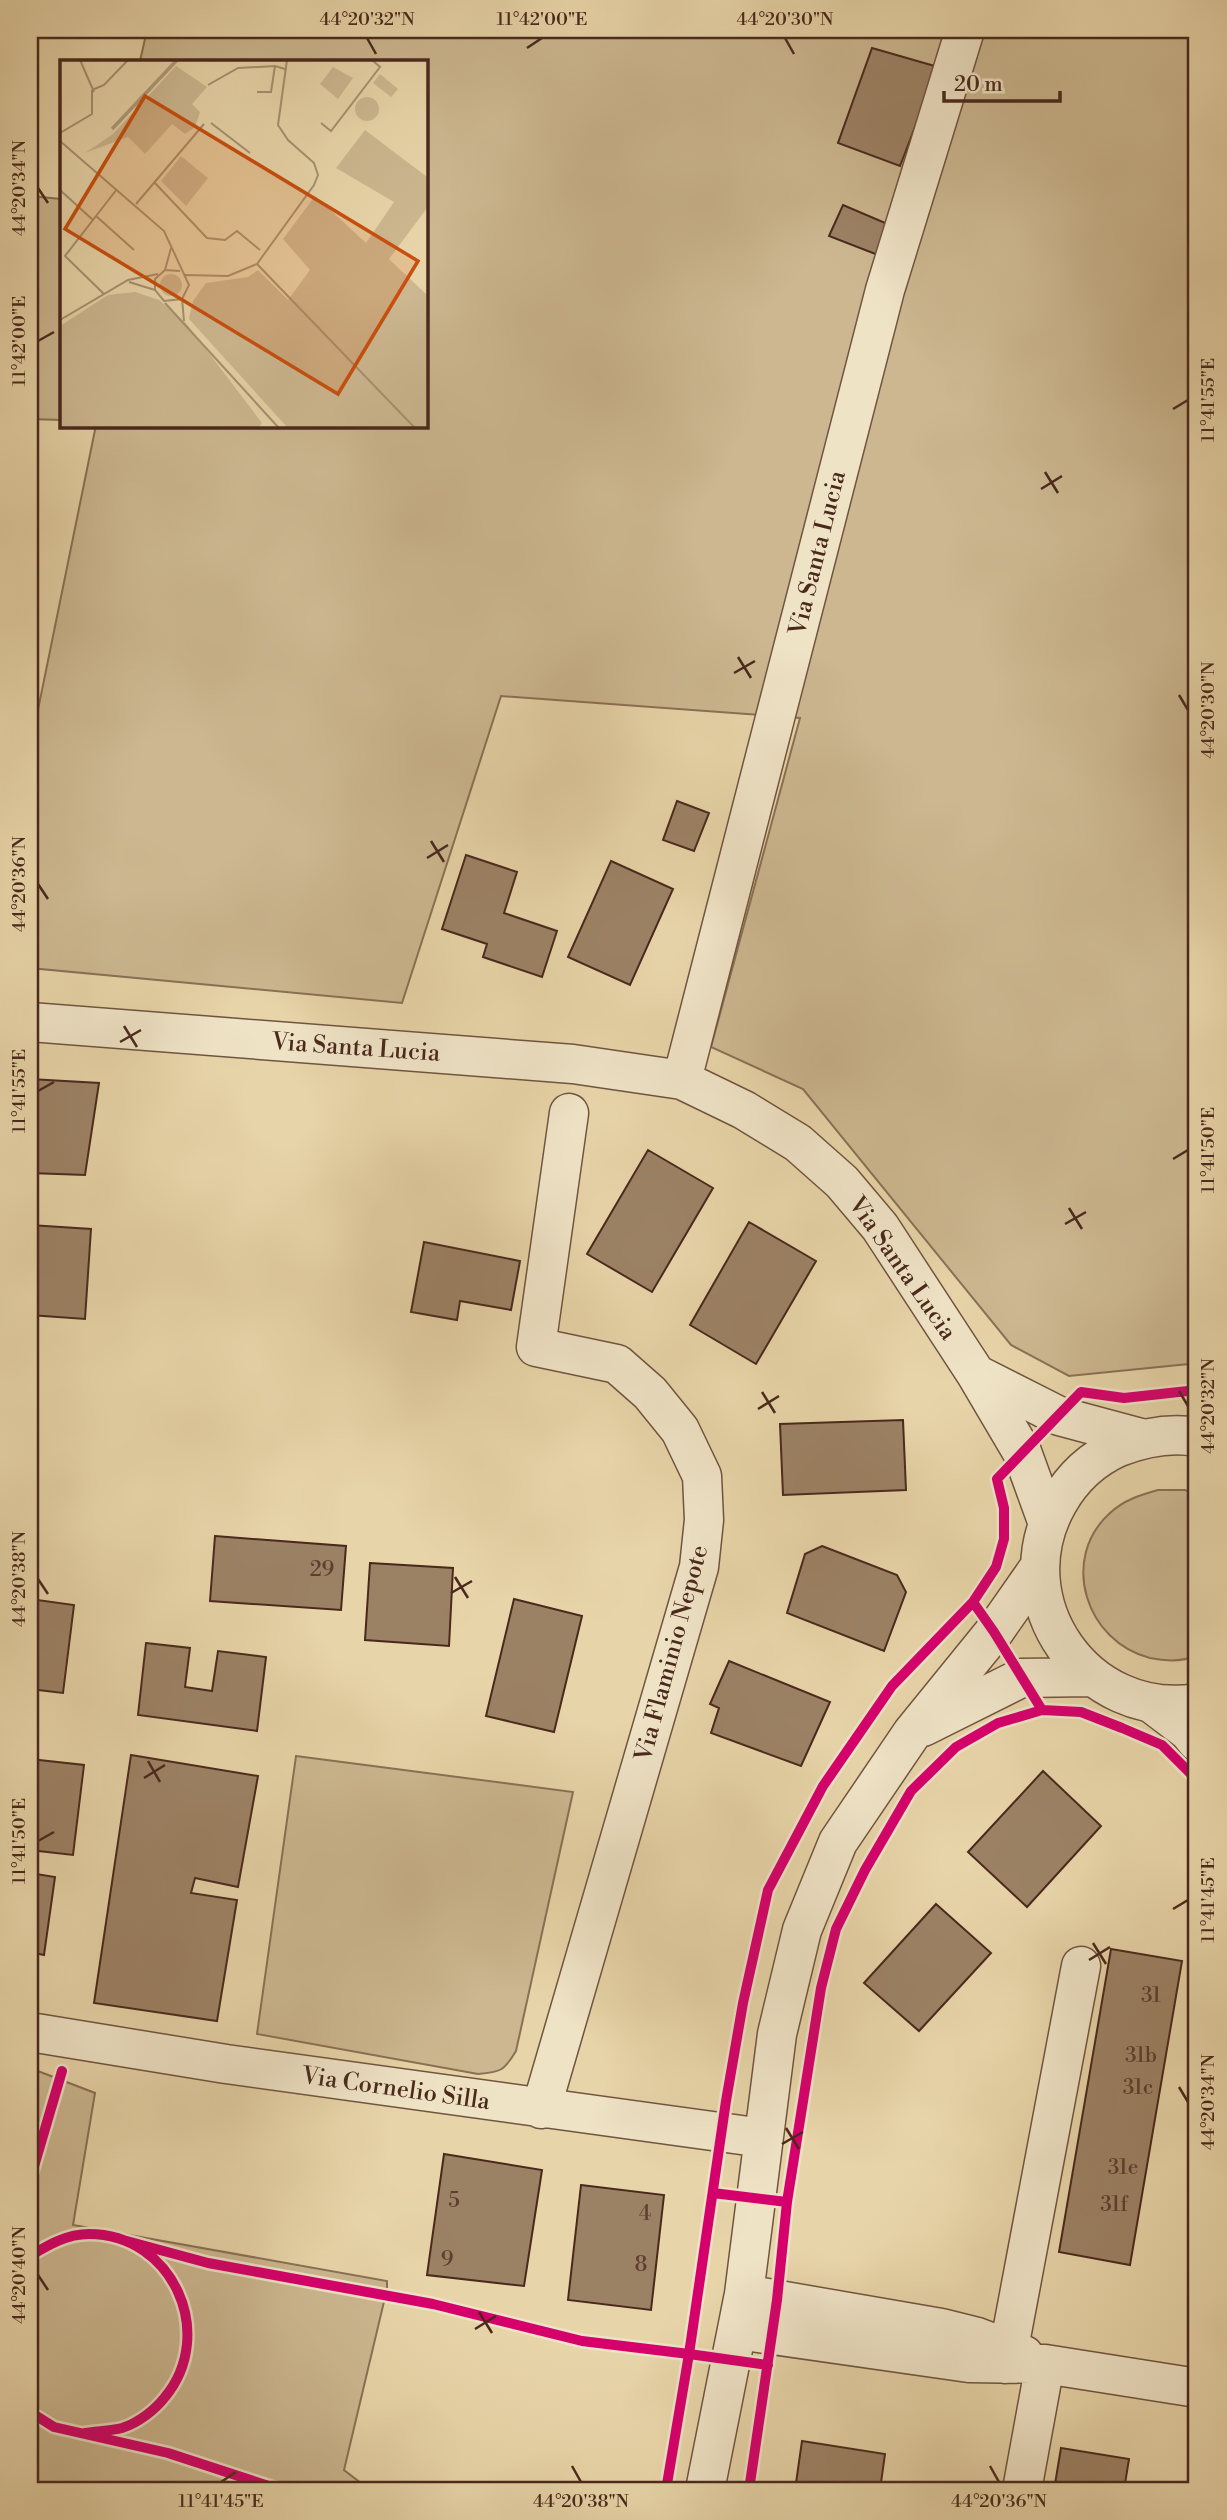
<svg xmlns="http://www.w3.org/2000/svg" width="1227" height="2520" font-family="'Libre Bodoni',serif">
<style>
.green{fill:#ccb790;stroke:#8b7056;stroke-width:2}
.building{fill:#9c8265;stroke:#4a291d;stroke-width:2}
.lines{fill:none;stroke-linecap:round;stroke-linejoin:round}
.minor-casing{stroke:#715440;stroke-width:41}
.minor{stroke:#efe3c6;stroke-width:38}
.cycleway-casing{stroke:#efe3c6;stroke-width:15}
.cycleway{stroke:#d6006c;stroke-width:10}
.ticks{fill:none;stroke:#4a291d;stroke-width:2.5}
.labels{text-anchor:middle;stroke-width:7;stroke-linejoin:round;paint-order:stroke}
.number-label{font-size:21px;fill:#5e3f2f}
.street-label{font-size:24px;fill:#4a291d;stroke:#efe3c6}
.inset-river{fill:none;stroke:#b29a79;stroke-width:3.5}
.inset-road{fill:none;stroke:#a89070;stroke-width:2}
.view{fill:#c84f0f;fill-opacity:0.15;stroke:#c84f0f;stroke-width:3.5}
.inset-edge{fill:none;stroke:#4a291d;stroke-width:3.5}
.neatline{fill:none;stroke:#4a291d;stroke-width:2.5}
.ticks-label{font-size:18px;text-anchor:middle;fill:#4a291d}
</style>
<rect width="100%" height="100%" fill="#e7d4a8"/>
<filter id="stains"><feTurbulence type="fractalNoise" baseFrequency=".00286" numOctaves="4"/><feColorMatrix values="0 0 0 0 .2 0 0 0 0 .09 0 0 0 0 .02 0 0 0 .5 -.17"/></filter>
<radialGradient id="worn" r=".72"><stop offset=".6" stop-color="#630" stop-opacity="0"/><stop offset="1" stop-color="#630" stop-opacity=".3"/></radialGradient>
<path class="green" d="M147 30H1197V1361L1189 1364 1069 1376 1011 1345 803 1089 711 1047 800 718 501 696 402 1003 30 968V749L96 425H425V61H140Z
M30 196 61 199V420L30 419Z
M1158 1490H1185L1197 1495V1655C1183 1662 1164 1661 1150 1658 1086 1642 1059 1559 1110 1513 1124 1500 1140 1495 1158 1490Z
M296 1756 573 1792 516 2051C504 2071 501 2072 478 2074L257 2034Z
M30 2068 95 2093 73 2225 387 2281V2289L344 2470 370 2490H30Z"/>
<path class="building" d="M872 48 938 67 900 166 838 143Z
M843 205 890 225 878 255 829 236Z
M677 801 709 813 694 851 663 840Z
M466 855 517 872 504 913 557 931 542 977 483 957 487 944 442 929Z
M611 861 673 889 630 985 568 957Z
M30 1079 99 1083 85 1175 30 1173Z
M648 1150 713 1188 652 1292 587 1254Z
M749 1222 816 1261 756 1364 690 1325Z
M30 1225 91 1229 85 1319 30 1315Z
M424 1242 520 1261 511 1310 460 1301 457 1320 411 1312Z
M903 1420 906 1490 783 1495 780 1424Z
M215 1536 346 1546 341 1610 210 1601Z
M822 1546 897 1575 906 1592 884 1651 787 1613 805 1554Z
M370 1563 453 1568 449 1646 365 1640Z
M30 1599 74 1605 63 1693 30 1689Z
M514 1599 582 1616 554 1732 486 1716Z
M146 1643 190 1648 185 1687 212 1691 218 1651 266 1657 257 1731 138 1715Z
M729 1661 830 1702 801 1766 711 1733 719 1708 710 1704Z
M131 1755 258 1776 238 1887 195 1878 191 1893 237 1900 217 2021 94 2003Z
M30 1759 84 1765 73 1855 30 1850Z
M1043 1771 1101 1826 1027 1907 968 1852Z
M30 1873 55 1877 44 1955 30 1952Z
M936 1904 991 1953 919 2031 864 1983Z
M1111 1949 1182 1961 1130 2265 1059 2252Z
M444 2154 542 2170 524 2286 427 2275Z
M581 2185 664 2195 651 2310 568 2300Z
M802 2441 885 2454 880 2490H795Z
M1061 2448 1129 2459 1124 2490H1054Z"/>
<g class="lines">
<g class="minor-casing">
<path id="minor" d="M30 1022 573 1064 682 1080 744 1110 798 1143 842 1182 880 1227 976 1374 1022 1452 1047 1521
M682 1080 885 290 965 30
M976 1374 1059 1416 1141 1438
M1197 1437C1170 1432 1145 1437 1119 1447 1092 1459 1072 1478 1058 1503 1002 1601 1086 1721 1197 1703
M1151 1703 1188 1731 1197 1742
M923 1727 1021 1678 1092 1677
M30 2032 226 2064 763 2138
M541 2109 699 1567 704 1520 702 1476 680 1430 650 1393 617 1364 536 1347 569 1113
M744 2294 941 2328 977 2337 1024 2355
M738 2330 969 2363 1045 2364 1197 2388
M1006 2364 1081 1966
M705 2490 744 2294 777 2034 802 1930 838 1842 912 1733 994 1632 1038 1569
M1022 2490 1045 2364"/>
</g>
<use href="#minor" class="minor"/>
<g class="cycleway-casing">
<path id="cycleway" d="M1042 1710 1081 1712 1122 1728 1162 1745 1191 1774 1197 1770
M30 2180 62 2071
M713 2193 787 2202 821 1988 836 1929 865 1870 911 1791 956 1747 998 1723 1042 1710 994 1632 973 1602
M123 2240 208 2263 433 2304 582 2341 689 2354 726 2101 743 2003 768 1890 823 1786 892 1686 973 1602 996 1567 1004 1539V1508L997 1479 1081 1392 1124 1398 1197 1390
M30 2256C48 2245 67 2234 89 2234 173 2234 217 2334 165 2397 155 2410 138 2423 122 2428 111 2431 97 2431 85 2433
M30 2412 54 2427 168 2453 281 2490
M666 2490 689 2354 768 2365
M749 2490 777 2300 787 2202"/>
</g>
<use href="#cycleway" class="cycleway"/>
</g>
<path class="ticks" d="M367 38 376 54M785 38 794 54M527 48 542 38M38 188 48 203M38 341 54 332M1173 409 1188 400M1045 472 1058 493M1041 489 1062 476M738 657 751 678M734 673 755 661M1179 695 1188 710M431 841 444 862M427 858 448 845M38 884 48 899M124 1026 137 1047M120 1042 141 1030M38 1091 54 1082M1173 1159 1188 1150M1069 1208 1082 1229M1065 1224 1086 1212M1179 1391 1188 1406M762 1392 775 1413M758 1409 779 1396M455 1577 468 1598M38 1579 48 1594M451 1593 472 1581M148 1761 160 1782M144 1778 165 1765M38 1841 54 1832M1173 1909 1188 1900M1093 1943 1106 1964M1089 1960 1110 1947M1179 2087 1188 2102M786 2128 799 2149M782 2144 803 2132M38 2275 48 2290M479 2312 492 2333M475 2329 496 2316M572 2466 581 2482M990 2466 999 2482M221 2482 236 2472"/>
<g class="labels">
<g class="number-label">
<text x="322" y="1576">29</text>
<text x="1151" y="2002">31</text>
<text x="1141" y="2062">31b</text>
<text x="1138" y="2094">31c</text>
<text x="1123" y="2174">31e</text>
<text x="454" y="2207">5</text>
<text x="1114" y="2211">31f</text>
<text x="645" y="2220">4</text>
<text x="447" y="2266">9</text>
<text x="641" y="2271">8</text>
</g>
<g class="street-label">
<text transform="translate(817 553) rotate(-76)" y="8">Via Santa Lucia</text>
<text transform="translate(356 1047) rotate(4)" y="8">Via Santa Lucia</text>
<text transform="translate(903 1268) rotate(55)" y="8">Via Santa Lucia</text>
<text transform="translate(671 1653) rotate(-75)" y="8">Via Flaminio Nepote</text>
<text transform="translate(396 2088) rotate(8)" y="8">Via Cornelio Silla</text>
</g>
</g>
<g transform="translate(60 60)">
<rect width="368" height="368" fill="#e7d4a8"/>
<path d="M116 6 147 27 132 44 140 52 135 67 125 74 112 64 85 94 68 77 25 93 53 74ZM273 7 293 18 278 39 260 24ZM320 14 338 29 331 37 313 23ZM295 49a12 12 0 1 1 24 0a12 12 0 1 1-24 0ZM305 70 367 117V148L329 199 367 235V367H227L129 259 133 241 146 223 188 217 198 210 228 240 250 210 223 179 255 136 306 183 334 142 276 108ZM121 96 148 118 126 146 101 121ZM100 225a11 11 0 1 1 22 0a11 11 0 1 1-22 0ZM75 232 99 240 126 263 202 363 199 367H0V266L48 235Z" fill="#ccb790"/>
<path class="inset-river" d="M52 69 117 0"/>
<path class="inset-road" d="M20 0 34 32M148 25 178 8 215 6M32 30 44 25 68 0M197 32H211L215 6 225 9M151 63 190 93M261 63 271 71 320 7 312 0M0 73 32 54V30M0 81 104 171 129 225 122 239 104 241 95 230V219L105 210 120 211M94 122 147 178 165 180 177 171 200 190M0 130 33 160M76 144 144 64M36 156 74 190M197 204 354 367M105 210 111 188M125 215 168 216 197 204 254 125 258 115 254 103 228 80 218 65 227 0M69 222 95 230M44 234 5 196 57 129M122 239 124 261M105 243 218 367M0 260 68 220 98 214"/>
<path class="view" d="M85 36 358 201 278 334 5 169Z"/>
<rect width="368" height="368" class="inset-edge"/>
</g>
<rect width="1227" height="2520" fill="none" stroke="#e7d4a8" stroke-width="77"/>
<path d="M944 91v10h116v-10" fill="none" stroke="#4a291d" stroke-width="3.5"/>
<text x="954" y="91" font-size="21" fill="#4a291d" stroke="#efe3c6" stroke-width="5" paint-order="stroke">20 m</text>
<rect x="38" y="38" width="1150" height="2444" class="neatline"/>
<g class="ticks-label">
<text x="367" y="25">44°20'32"N</text>
<text x="542" y="25">11°42'00"E</text>
<text x="785" y="25">44°20'30"N</text>
<text transform="translate(19 188) rotate(-90)" y="6">44°20'34"N</text>
<text transform="translate(19 341) rotate(-90)" y="6">11°42'00"E</text>
<text transform="translate(1208 400) rotate(-90)" y="6">11°41'55"E</text>
<text transform="translate(1208 710) rotate(-90)" y="6">44°20'30"N</text>
<text transform="translate(19 884) rotate(-90)" y="6">44°20'36"N</text>
<text transform="translate(19 1091) rotate(-90)" y="6">11°41'55"E</text>
<text transform="translate(1208 1150) rotate(-90)" y="6">11°41'50"E</text>
<text transform="translate(1208 1406) rotate(-90)" y="6">44°20'32"N</text>
<text transform="translate(19 1579) rotate(-90)" y="6">44°20'38"N</text>
<text transform="translate(19 1841) rotate(-90)" y="6">11°41'50"E</text>
<text transform="translate(1208 1900) rotate(-90)" y="6">11°41'45"E</text>
<text transform="translate(1208 2102) rotate(-90)" y="6">44°20'34"N</text>
<text transform="translate(19 2275) rotate(-90)" y="6">44°20'40"N</text>
<text x="221" y="2507">11°41'45"E</text>
<text x="581" y="2507">44°20'38"N</text>
<text x="999" y="2507">44°20'36"N</text>
</g>
<rect width="100%" height="100%" filter="url(#stains)"/>
<rect width="100%" height="100%" fill="url(#worn)"/>
</svg>
